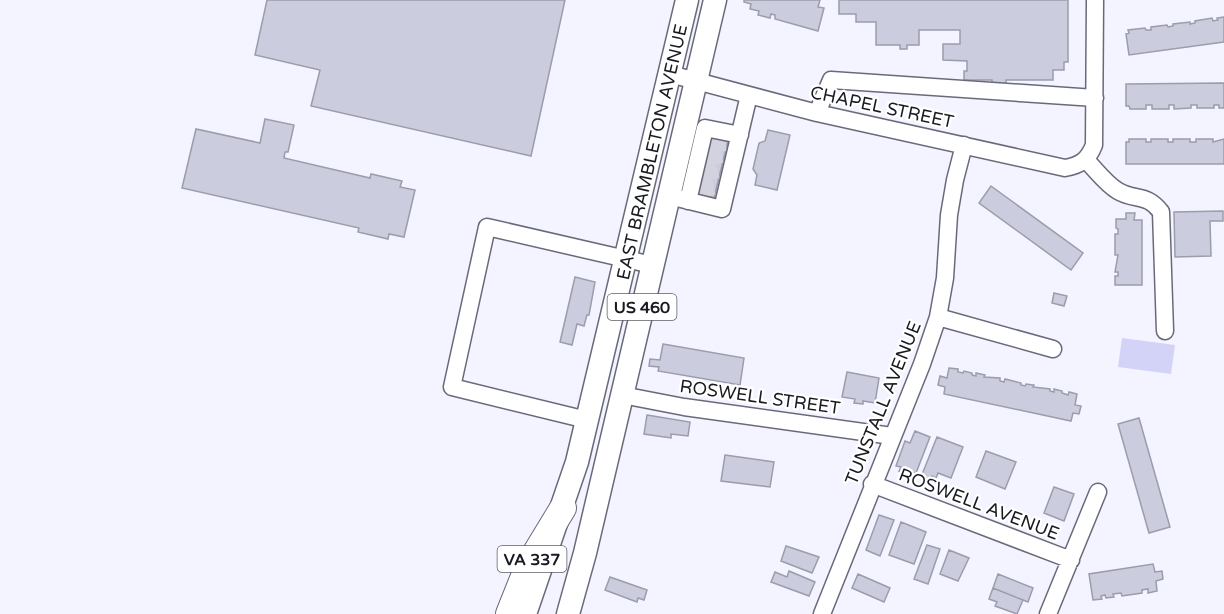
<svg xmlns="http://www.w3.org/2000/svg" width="1224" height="614" font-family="'Varela Round',sans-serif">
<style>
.green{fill:#d2d3f7}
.building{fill:#cbccde;stroke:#9b9cac;stroke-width:1.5}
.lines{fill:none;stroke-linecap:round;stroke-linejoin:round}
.minor-tunnel{stroke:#d2d3de;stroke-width:16;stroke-dasharray:16 8;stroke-linecap:butt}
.minor-casing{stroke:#696a79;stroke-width:19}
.major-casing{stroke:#696a79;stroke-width:25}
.highway-casing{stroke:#696a79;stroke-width:28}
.minor{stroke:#fff;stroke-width:16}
.major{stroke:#fff;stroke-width:22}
.highway{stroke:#fff;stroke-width:26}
.labels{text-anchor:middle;stroke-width:4.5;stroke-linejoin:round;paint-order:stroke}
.shield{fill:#fff;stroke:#5e5f63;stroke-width:1.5}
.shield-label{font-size:16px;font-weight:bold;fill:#191a20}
.street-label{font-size:18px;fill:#191a20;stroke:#fff}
</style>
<rect width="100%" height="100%" fill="#f3f4ff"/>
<path class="green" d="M1122 338 1175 345 1171 374 1118 367Z"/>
<path class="building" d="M267 0H565L531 156 311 106 320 70 255 55Z
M744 0H820L818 7 824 8 818 31 775 19V15L771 14 770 18 758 15 759 11 750 9 751 4 744 2Z
M839 0H1068V62H1064V70H1053V80H1006V91H992V80H964V71H967V61L943 60V44H960V30H919V45H907V49H900V45H876V22H856V14H839Z
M1224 17V42L1129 55 1126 34 1129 33 1128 30 1145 28 1146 30H1151V27L1167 25 1168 27 1173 26V24L1190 22V24L1195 23V21L1212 18 1213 21 1218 20 1217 18Z
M1224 83V108H1219V105H1214V108H1197V105H1191V108L1174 109V105H1169V109H1152V105H1146V109H1130L1129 106H1126V84Z
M265 119 294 125 288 152H285L284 158 370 178 371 174 402 181 400 187 415 190 404 237 389 234 388 239 358 232 359 228 182 188 196 129 260 143Z
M768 130 790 135 777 190 755 185 757 175 753 169 759 143 765 141Z
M711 137 728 141 714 198 698 194Z
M1129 139H1146V142H1151V139H1168V142H1173V139H1190V142H1196V139H1213V142L1224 139V164H1126V142H1129Z
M991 186 1083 253 1071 270 979 203Z
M1223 211V221H1210L1211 256 1175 257 1174 212Z
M1126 213H1135L1134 220H1142V285H1115V276H1118V272H1115L1118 255H1115V234H1118V229L1116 228V219H1126Z
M575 277 595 282 589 315H587L584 326 577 324 572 345 560 342Z
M1054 293 1067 296 1064 306 1052 303Z
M663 344 744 358 740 385 658 371 659 367 649 366 650 359 660 360Z
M949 368 958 369V372L963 373 964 371 972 373V375L976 376V373L985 375 984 377 1000 378V381L1004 382 1005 379 1021 383V385L1025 386 1026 384 1034 385 1033 387 1050 389V391L1054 392V389L1062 391V393L1068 395 1069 392 1077 394 1075 405 1081 406 1079 414 1073 413 1071 421 944 394 945 387 938 385 940 376 947 378Z
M847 372 879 378 875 403 863 401V404L854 403 855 399 842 397Z
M647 415 690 422 688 436 671 434V438L644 434Z
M1139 418 1170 527 1149 533 1118 424Z
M915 431 930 437 916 473 912 472 910 475 899 471 901 467 896 466 905 441 910 443Z
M937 437 963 447 951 478 938 473 936 478 932 476 930 480 921 477Z
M986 451 1016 462 1005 489 976 477Z
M725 455 774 462 770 487 721 481Z
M1054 487 1074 494 1064 521 1044 513Z
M879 515 894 520 880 556 866 550Z
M901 522 926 532 914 564 889 555Z
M927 545 940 549 928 584 914 579Z
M786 546 819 557 812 573 781 561Z
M949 550 969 558 958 581 940 574Z
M1153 564 1155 572 1162 571 1163 579 1156 581 1157 591 1148 593V589L1142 590V593L1122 596 1121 593 1113 594 1114 597 1106 598 1105 595 1101 596 1102 599 1093 600 1089 574Z
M789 571 815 582 809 596 771 582 775 572 787 577Z
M858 574 890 588 884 602 852 588Z
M998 574 1033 588 1028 602 993 588Z
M610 577 647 590 644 600 638 598 637 602 605 590Z
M993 588 1023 600 1017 614 995 606 997 602 989 599Z"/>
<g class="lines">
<path class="minor-tunnel" d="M710 145 727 143
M706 158 725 154
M702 174 721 169
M698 190 717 186"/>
<g class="minor-casing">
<path id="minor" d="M670 74 817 113 1065 168C1081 165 1088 160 1094 145L1095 0
M817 113 831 80 1095 98
M1086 160C1096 170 1106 184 1118 191 1135 201 1147 193 1161 212L1165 331
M669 196 722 209 749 95
M688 201 705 128 740 135
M938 317 1053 349
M622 395 684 407 892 436
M587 420 452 387 487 227 652 265
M872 484 1071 560
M822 614 922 364 938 317 945 278 949 215 955 180 964 145
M1048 614 1098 492"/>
</g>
<g class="major-casing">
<path id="major" d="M525 614 577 462 687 0
M568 614 585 553 715 0"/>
</g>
<g class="highway-casing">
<path id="highway" d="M509 614 529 564 563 508"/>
</g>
<use href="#minor" class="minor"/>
<use href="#major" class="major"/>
<use href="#highway" class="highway"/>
</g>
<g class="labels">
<g class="shield">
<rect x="607.5" y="294" width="69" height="26" rx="4.5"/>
<rect x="497.5" y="546" width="69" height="26" rx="4.5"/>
</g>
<g class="shield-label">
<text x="642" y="313">US 460</text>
<text x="532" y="565">VA 337</text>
</g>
<g class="street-label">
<text transform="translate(882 107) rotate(12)" y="6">CHAPEL STREET</text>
<text transform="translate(652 152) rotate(-77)" y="6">EAST BRAMBLETON AVENUE</text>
<text transform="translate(760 397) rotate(8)" y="6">ROSWELL STREET</text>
<text transform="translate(883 403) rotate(-68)" y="6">TUNSTALL AVENUE</text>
<text transform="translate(979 504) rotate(21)" y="6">ROSWELL AVENUE</text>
</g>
</g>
</svg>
